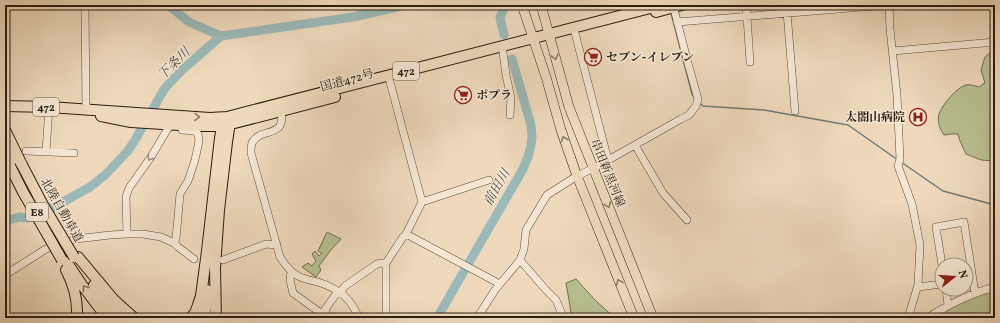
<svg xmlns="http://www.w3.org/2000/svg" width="1000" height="323" font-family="Vollkorn,'Noto Serif JP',serif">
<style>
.green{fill:#b8bf91;stroke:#726e52}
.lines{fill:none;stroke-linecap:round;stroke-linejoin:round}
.stream{stroke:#6e7b76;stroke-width:1.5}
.river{stroke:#9bb9b8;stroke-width:9}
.minor-casing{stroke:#5c4d3c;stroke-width:8}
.major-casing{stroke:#2b1e12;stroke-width:10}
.highway-casing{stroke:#2b1e12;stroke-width:12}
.minor{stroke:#f4e6d3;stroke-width:7}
.major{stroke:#eed9bc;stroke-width:9}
.highway{stroke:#eed9bc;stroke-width:10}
.highway-bridge-casing{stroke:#2b1e12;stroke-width:12;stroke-linecap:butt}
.highway-bridge{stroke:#eed9bc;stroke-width:10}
.oneway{stroke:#8c7c67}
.oneway2{stroke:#9a8c7c}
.labels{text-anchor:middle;stroke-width:3;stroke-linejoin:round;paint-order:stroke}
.shield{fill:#f4e6d3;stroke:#675a4c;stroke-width:1}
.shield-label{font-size:11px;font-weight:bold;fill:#2b1e12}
.poi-label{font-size:12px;font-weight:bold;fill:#2b1e12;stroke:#f4e6d3;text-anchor:start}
.street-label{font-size:12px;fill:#2b1e12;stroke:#f4e6d3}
.water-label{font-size:13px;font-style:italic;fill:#4d4c44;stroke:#f4e6d3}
</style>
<rect width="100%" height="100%" fill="#eed9bc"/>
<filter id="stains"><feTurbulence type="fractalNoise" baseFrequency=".005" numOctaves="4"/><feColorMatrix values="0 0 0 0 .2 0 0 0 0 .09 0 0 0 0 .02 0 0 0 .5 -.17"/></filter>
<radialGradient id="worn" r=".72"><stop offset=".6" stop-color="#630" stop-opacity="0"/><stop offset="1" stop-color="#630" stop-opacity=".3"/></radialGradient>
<path class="green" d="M993 50H995V161L981 160 966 154 960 141 958 134H951L944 135C940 129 937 122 939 114 942 105 957 87 966 85 970 84 975 86 979 87L985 83 981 70 985 57Z
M327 232 341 239 330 251 319 266 321 270 316 277 302 267 308 263 312 266 316 261 312 254 315 251 319 256 322 253 318 251Z
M576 279 596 301 615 318H572L566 283Z
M995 288V318H927L943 308Z"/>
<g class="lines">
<path class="stream" d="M671 13 692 94 694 97
M700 103 703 106 764 110 848 125 898 160
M901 162 943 191 995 205"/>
<path class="river" d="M168 5 189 22 221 36
M504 35 500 18 505 5
M5 221 20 217 28 218 52 208 90 187 105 175 127 152 135 140 165 88 182 70 221 36 353 17 406 5
M437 318 523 169 528 157 531 145 532 137 531 125 512 59"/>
<g class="minor-casing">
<path id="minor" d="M85 5 86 110
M135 5H136
M746 5 747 16
M786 5 787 12 795 111
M889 5 890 29 897 95 900 159 898 166 912 204 920 245 918 285 908 318
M747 16 750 62
M677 22 887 5
M575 33 608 160
M893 51 995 42
M503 52 506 75 511 98 510 115
M280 108C289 140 260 126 252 143 251 146 251 150 251 153L280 257C285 265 291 273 300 277 305 279 312 281 318 282 339 289 350 297 359 318
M635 145 663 193 687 220
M26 151 74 153
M46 152 49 107
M422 202 489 180
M127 234 126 197 129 188 151 157 170 125
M406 234 500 284
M174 243 176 239 180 194 188 181 195 160 199 141 198 134 195 131 182 130V126
M223 260 266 244 277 245
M520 260 546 290 556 300 562 314V318
M942 265 936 227 964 222 975 293
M291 271 290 280 293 293 322 314 338 291
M5 275 46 249 76 239 110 235 127 234H143L161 237 174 243 178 247 194 259
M918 287 942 284
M946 289 948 305
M340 292 345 286 377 264 381 263H386L403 237 406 234 422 202 390 82
M324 311 331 318
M384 318 386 317V263
M477 318 495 290 520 260 524 249 526 230 547 195 577 176 594 168 681 119 689 115 696 106 698 99 689 67 673 5
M927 318C948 305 971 293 995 287"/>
</g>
<g class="major-casing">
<path id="major" d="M522 5 546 77 561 130 577 176 634 318
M541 5 569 107 653 318"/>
</g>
<g class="highway-casing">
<path id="highway" d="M656 12 682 5
M5 106 49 107 210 118 227 117 662 5
M101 116 131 122 195 126H223L335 97
M5 130 22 165
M5 151 12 165
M78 257 114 300 134 318
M64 258 82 285 107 318
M66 270C74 285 78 301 77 318
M94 285 118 318
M190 318 195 313 198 305 201 296 207 251 220 138 221 132 226 121
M205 318 207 290
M216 318 215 268 219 210 227 142 229 129 228 119"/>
</g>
<use href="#minor" class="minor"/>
<use href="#major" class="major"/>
<use href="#highway" class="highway"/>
<g class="highway-bridge-casing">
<path id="highway-bridge" d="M22 165 43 205 74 257
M10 166 23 192 62 260"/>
</g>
<use href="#highway-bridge" class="highway-bridge"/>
</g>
<defs><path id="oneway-chevron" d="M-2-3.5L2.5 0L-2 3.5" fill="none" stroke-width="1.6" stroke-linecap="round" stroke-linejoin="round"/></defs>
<g class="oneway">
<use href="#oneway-chevron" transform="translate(555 57) rotate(75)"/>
<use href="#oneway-chevron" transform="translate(197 117) rotate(3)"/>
<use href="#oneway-chevron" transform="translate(564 139) rotate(-109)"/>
<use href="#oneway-chevron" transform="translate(608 205) rotate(68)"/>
<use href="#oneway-chevron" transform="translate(619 282) rotate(-112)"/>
<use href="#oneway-chevron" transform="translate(85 288) rotate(-126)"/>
</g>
<use class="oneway2" href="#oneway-chevron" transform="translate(150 158) rotate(123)"/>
<defs>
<g id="supermarket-ring" transform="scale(0.9)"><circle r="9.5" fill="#f4e6d3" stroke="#8f2418" stroke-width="1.5"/><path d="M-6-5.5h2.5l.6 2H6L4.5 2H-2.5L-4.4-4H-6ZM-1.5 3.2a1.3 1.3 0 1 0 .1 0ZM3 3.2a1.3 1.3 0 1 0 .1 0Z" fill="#8f2418"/></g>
<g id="hospital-ring" transform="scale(0.9)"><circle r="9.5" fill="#f4e6d3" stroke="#8f2418" stroke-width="1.5"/><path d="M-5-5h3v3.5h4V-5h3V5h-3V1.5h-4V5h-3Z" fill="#8f2418"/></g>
</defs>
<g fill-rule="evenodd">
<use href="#supermarket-ring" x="593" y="57"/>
<use href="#supermarket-ring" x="463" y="95"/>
<use href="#hospital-ring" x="918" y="117"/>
</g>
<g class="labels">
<g class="shield">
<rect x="393" y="62" width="26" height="18" rx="3"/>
<rect x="33" y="98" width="26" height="18" rx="3"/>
<rect x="26" y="203" width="22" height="18" rx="3"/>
</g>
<g class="shield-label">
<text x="406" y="75">472</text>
<text x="46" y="111">472</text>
<text x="37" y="216">E8</text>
</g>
<g class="poi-label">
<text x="606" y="61">セブン-イレブン</text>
<text x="476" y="99">ポプラ</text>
<text x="905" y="121" text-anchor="end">太閤山病院</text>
</g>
<g class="street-label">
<text transform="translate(347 80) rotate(-15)" y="4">国道472号</text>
<text transform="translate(608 173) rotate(68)" y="4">串田新黒河線</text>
<text transform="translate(62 210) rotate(60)" y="4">北陸自動車道</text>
</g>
<g class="water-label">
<text transform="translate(173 63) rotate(-45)" y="5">下条川</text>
<text transform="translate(496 187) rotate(-60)" y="5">前田川</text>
</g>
</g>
<rect width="1000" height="323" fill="none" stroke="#eed9bc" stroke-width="20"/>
<rect x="6" y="6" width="988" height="311" fill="none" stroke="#2b1e12" stroke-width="2"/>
<rect x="10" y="10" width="980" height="303" fill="none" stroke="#2b1e12"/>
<g transform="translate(954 277) rotate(73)"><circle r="19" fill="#f4e6d3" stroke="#a49686"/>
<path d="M0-3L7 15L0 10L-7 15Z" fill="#8f2418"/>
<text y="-6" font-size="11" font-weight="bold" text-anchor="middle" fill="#2b1e12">N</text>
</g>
<rect width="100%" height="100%" filter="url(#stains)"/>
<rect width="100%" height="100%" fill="url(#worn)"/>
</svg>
